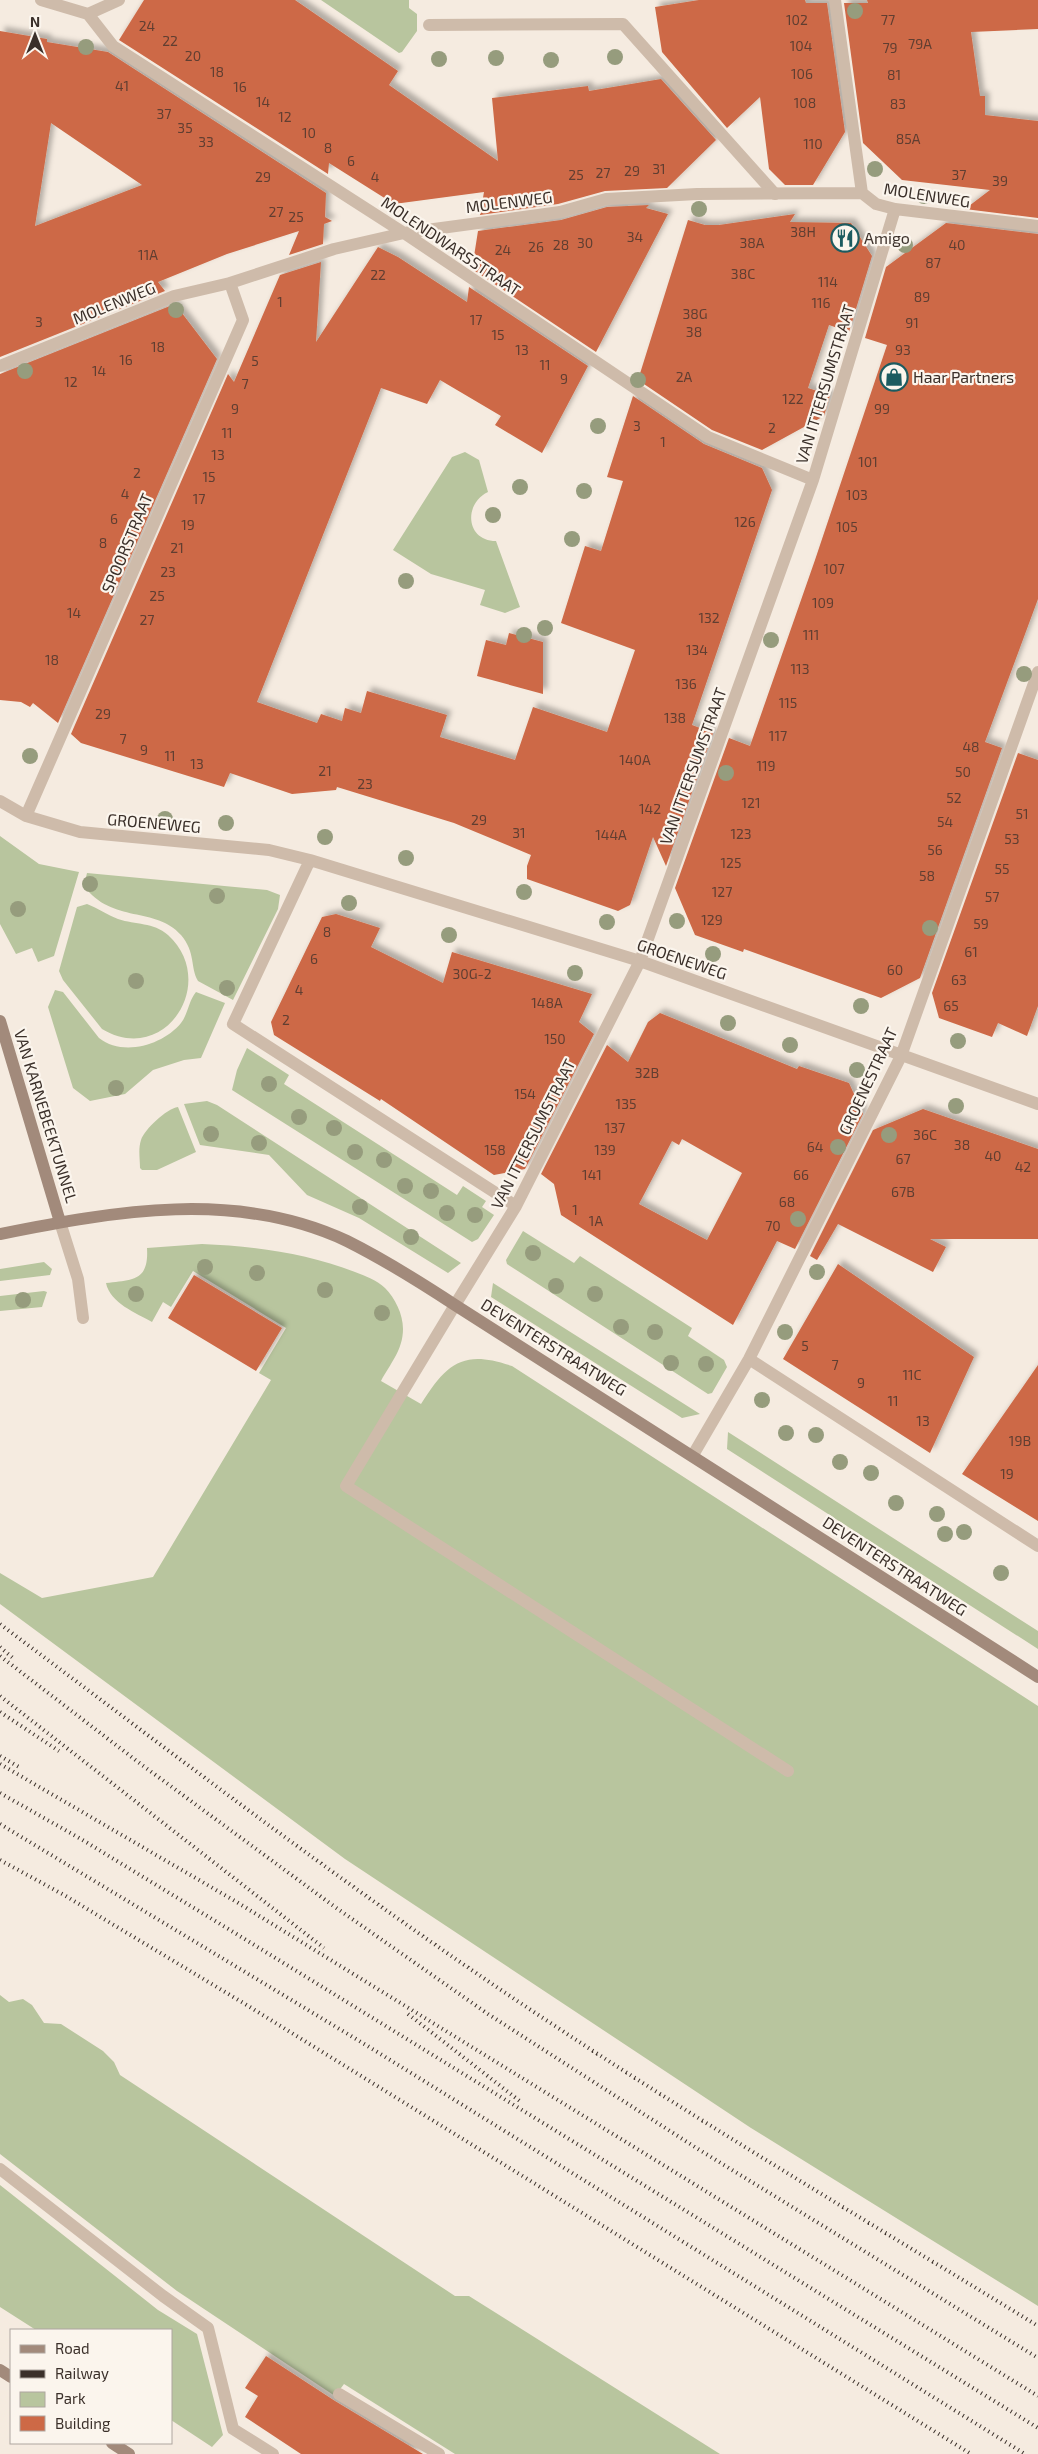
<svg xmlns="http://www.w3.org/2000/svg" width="1038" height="2454" font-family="'Exo 2',sans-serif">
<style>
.green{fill:#b8c59e}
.building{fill:#cd6946;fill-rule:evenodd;filter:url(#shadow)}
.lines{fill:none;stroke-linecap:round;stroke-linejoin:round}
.lane{stroke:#cebbaa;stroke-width:12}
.street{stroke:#cebbaa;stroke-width:12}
.secondary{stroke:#a28a7b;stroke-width:12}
.rail{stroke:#3b302a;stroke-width:4;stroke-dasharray:1 4;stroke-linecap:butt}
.tree{fill:#969c7d}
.labels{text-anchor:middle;stroke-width:4.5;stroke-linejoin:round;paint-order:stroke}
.number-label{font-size:14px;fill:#603e31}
.street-label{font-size:16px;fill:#3b302a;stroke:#fbf5ed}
.poi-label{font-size:16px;fill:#3b302a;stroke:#fbf5ed;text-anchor:start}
</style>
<defs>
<filter id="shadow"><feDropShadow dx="4.5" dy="-4.5" stdDeviation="2.5" flood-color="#0004"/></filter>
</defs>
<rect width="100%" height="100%" fill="#f5ebe0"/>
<path class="green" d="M321 0H409V8L417 14V31L402 52 399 53Z
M465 452 479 460 488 492C463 504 466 541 496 541L520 607 505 613 480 605 485 590 431 574 393 550 452 457Z
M0 836 39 864 79 872 54 956 38 962 32 948 16 954 0 924Z
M87 873 267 890 280 895 278 909 233 1000 198 981C190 967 196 953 181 935 156 906 112 924 84 886Z
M87 904C98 908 107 915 118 919 136 925 153 922 168 935 219 981 166 1067 102 1029L63 980 59 971 77 907Z
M55 990 63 992 99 1038C123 1057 163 1045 181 1023 188 1014 189 1000 196 992L225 1003 201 1058 184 1060 153 1070 125 1094 90 1101 73 1088 48 1007Z
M247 1048 289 1075 284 1084 457 1195 463 1186 486 1201 482 1207 494 1215 478 1239 472 1242 232 1090 237 1070Z
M207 1101 217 1105 461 1263 448 1273 359 1218 307 1195 269 1155 200 1145 184 1104Z
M178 1107 196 1152 157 1170H142L140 1168C140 1159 138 1149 141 1140 145 1129 166 1109 178 1107Z
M523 1231 574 1263 580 1256 692 1328 688 1336 724 1360 727 1367 712 1393 708 1394 507 1264 506 1260Z
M202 1244C255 1246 306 1253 355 1272 365 1276 377 1280 385 1288 395 1298 403 1314 403 1329 403 1350 390 1364 381 1381L421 1404C447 1363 463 1349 512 1366L1038 1706V2306L751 2128 345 1859 0 1604V1573L42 1598 153 1577 271 1380 259 1373 286 1328 193 1271 171 1307 163 1302 152 1322C136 1313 110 1303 106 1283 133 1280 149 1281 147 1248Z
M44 1262 52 1269 50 1275 0 1281V1269Z
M493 1283 700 1414 682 1418 491 1297Z
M44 1291 47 1292 42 1307 0 1311V1296Z
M728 1432 1038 1631V1649L727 1449Z
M0 1995 9 2002 23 1999 32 2005 44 2023 61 2024 103 2051 114 2062 120 2075 455 2296H469L720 2454H455L344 2384 335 2396 177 2291 0 2154Z
M0 2185 158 2310 197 2334 223 2435 212 2447 171 2420V2330H36L0 2307Z"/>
<path class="building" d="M144 0H295L398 71 389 85 498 161 492 98 588 86 589 91 661 79 716 140 667 188 605 191 558 204 480 215 484 192 394 204 329 163 328 174 119 40Z
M699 0H805L806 3H827L845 132 813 185H785L769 169 760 97 727 128 662 52 655 7Z
M867 0H1038V29L971 32 980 96H985V115L1038 121V218L965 209 990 190 902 180 863 143 844 3H868Z
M0 31 47 39V42L108 52 326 193 325 217 332 221 324 224 323 244 289 255 299 231 227 254 158 282 165 291 0 357ZM51 123 142 185 35 226Z
M649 205 646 208 668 214 596 352 472 269 478 231 561 220 607 207Z
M795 214 790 222 851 223 872 256 849 332 829 325 808 388 830 395 824 416 762 450 712 430 638 380 688 220 705 225H719Z
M946 223 1038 234V599L985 742 1002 748 920 978 881 998 744 949 743 952 695 935 675 888 729 738 750 746 815 560 887 345 865 338 886 267Z
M378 247 398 257 467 302 469 287 588 366 542 453 495 425 501 416 440 380 427 404 381 388 257 702 317 723 321 714 342 721 345 708 361 713 367 691 447 715 440 737 515 760 533 707 607 732 635 650 561 623 585 546 601 551 623 481 607 477 633 396 704 444 762 468 772 490 692 725 713 733 666 866 653 837 630 905 618 911 527 879V866L531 855 454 823 337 787 336 790 292 794 230 773 224 787 81 743 71 734 228 374 234 382 280 275 321 262 316 342Z
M175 304 217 359 58 723 33 703 30 707 21 702 0 700V374Z
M509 633 543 642V694L477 676 486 640 506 645Z
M1018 753 1038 760V1006L1027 1036 998 1023 992 1037 939 1018 932 993Z
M336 914 380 928 371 947 443 983 452 952 592 994 579 1022 594 1034 525 1169 494 1175 381 1099 380 1101 274 1035 271 1022 322 917Z
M660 1013 797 1069 799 1066 849 1083 863 1114 795 1249 777 1241 733 1325 561 1215 554 1184 541 1174 607 1045 628 1062 648 1022ZM682 1139 742 1173 707 1240 639 1204 672 1141 679 1145Z
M923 1109 1038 1149V1239H930L946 1247 933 1272 838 1224 817 1260 810 1256 873 1130Z
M838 1264 974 1357 930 1453 783 1359Z
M194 1275 282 1328 256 1371 168 1318Z
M1038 1365V1521L962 1474Z
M266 2356 335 2401 423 2454H301L245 2417 258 2396 245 2388Z"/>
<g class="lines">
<path class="lane" d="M429 25 623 24 775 194
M60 1222 78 1279 83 1318
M455 1305 346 1486 788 1771
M0 2169 163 2296 208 2328 233 2429 273 2454
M339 2394 439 2454"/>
<path class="street" d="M41 0 88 14 113 46 404 233 708 437 813 480
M835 0 862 193
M88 14 119 0
M0 366 174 296 230 283 334 249 404 233 560 212 606 199 697 194 862 193 876 204 895 209 1038 226
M0 801 26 816 80 832 269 850 310 860 640 961 1038 1104
M26 816 243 320 230 283
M310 860 233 1024 516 1206
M455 1305 516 1206 640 961 813 480 895 209
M749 1359 1038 1546
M693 1455 749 1359 901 1056 1038 672"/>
<path class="secondary" d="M0 1021 60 1222
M0 1234C115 1211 237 1189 347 1241 385 1260 420 1282 455 1305L1038 1677
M0 2370 11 2377
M112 2443 129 2454"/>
<path class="rail" d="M0 1624C180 1759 358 1896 546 2020 707 2127 874 2225 1038 2326
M0 1647 13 1658
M0 1656 142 1765 335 1907 488 2014 698 2149 1038 2358
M0 1696 324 1948
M0 1712 59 1751
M0 1756 19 1767
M0 1764 235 1901 1038 2396
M0 1793 81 1839 230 1930 1038 2428
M0 1824 366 2045 1025 2454
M0 1860 64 1895 245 2004 971 2454
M408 2014 521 2102"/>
</g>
<g class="tree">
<circle cx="855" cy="11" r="8"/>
<circle cx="86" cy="47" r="8"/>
<circle cx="615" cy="57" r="8"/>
<circle cx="496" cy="58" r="8"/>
<circle cx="439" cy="59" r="8"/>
<circle cx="551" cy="60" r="8"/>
<circle cx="875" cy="169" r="8"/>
<circle cx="924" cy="196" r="8"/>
<circle cx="699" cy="209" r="8"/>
<circle cx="905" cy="245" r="8"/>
<circle cx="176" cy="310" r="8"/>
<circle cx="25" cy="371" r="8"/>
<circle cx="638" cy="380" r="8"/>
<circle cx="598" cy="426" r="8"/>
<circle cx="520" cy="487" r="8"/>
<circle cx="584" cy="491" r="8"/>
<circle cx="493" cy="515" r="8"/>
<circle cx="572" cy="539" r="8"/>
<circle cx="406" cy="581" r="8"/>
<circle cx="545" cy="628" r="8"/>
<circle cx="524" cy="635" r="8"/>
<circle cx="771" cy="640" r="8"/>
<circle cx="1024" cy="674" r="8"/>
<circle cx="30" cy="756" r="8"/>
<circle cx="726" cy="773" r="8"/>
<circle cx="165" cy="819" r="8"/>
<circle cx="226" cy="823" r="8"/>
<circle cx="325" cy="837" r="8"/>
<circle cx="406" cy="858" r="8"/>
<circle cx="90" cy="884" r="8"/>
<circle cx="524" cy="892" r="8"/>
<circle cx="217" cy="896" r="8"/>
<circle cx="349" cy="903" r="8"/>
<circle cx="18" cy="909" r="8"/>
<circle cx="677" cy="921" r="8"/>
<circle cx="607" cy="922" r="8"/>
<circle cx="930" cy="928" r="8"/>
<circle cx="449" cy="935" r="8"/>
<circle cx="713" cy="954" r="8"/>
<circle cx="575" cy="973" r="8"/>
<circle cx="136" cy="981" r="8"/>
<circle cx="227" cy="988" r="8"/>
<circle cx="861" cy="1006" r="8"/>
<circle cx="728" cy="1023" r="8"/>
<circle cx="958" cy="1041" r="8"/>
<circle cx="790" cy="1045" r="8"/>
<circle cx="857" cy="1070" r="8"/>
<circle cx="269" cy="1084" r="8"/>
<circle cx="116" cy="1088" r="8"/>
<circle cx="956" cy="1106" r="8"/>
<circle cx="299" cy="1117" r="8"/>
<circle cx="334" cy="1128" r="8"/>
<circle cx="211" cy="1134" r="8"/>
<circle cx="889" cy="1135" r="8"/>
<circle cx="259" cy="1143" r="8"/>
<circle cx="838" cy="1147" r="8"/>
<circle cx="355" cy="1152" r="8"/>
<circle cx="384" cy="1160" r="8"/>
<circle cx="405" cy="1186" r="8"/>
<circle cx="431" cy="1191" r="8"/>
<circle cx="360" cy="1207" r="8"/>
<circle cx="447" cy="1213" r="8"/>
<circle cx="475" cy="1215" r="8"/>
<circle cx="798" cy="1219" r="8"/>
<circle cx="411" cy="1237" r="8"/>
<circle cx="533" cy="1253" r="8"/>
<circle cx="205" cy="1267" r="8"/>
<circle cx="817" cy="1272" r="8"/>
<circle cx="257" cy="1273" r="8"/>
<circle cx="556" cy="1286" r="8"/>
<circle cx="325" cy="1290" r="8"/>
<circle cx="136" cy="1294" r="8"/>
<circle cx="595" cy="1294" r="8"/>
<circle cx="23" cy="1300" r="8"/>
<circle cx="382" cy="1313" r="8"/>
<circle cx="621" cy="1327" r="8"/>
<circle cx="655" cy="1332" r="8"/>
<circle cx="785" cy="1332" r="8"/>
<circle cx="671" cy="1363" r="8"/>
<circle cx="706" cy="1364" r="8"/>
<circle cx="762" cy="1400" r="8"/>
<circle cx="786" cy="1433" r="8"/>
<circle cx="816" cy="1435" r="8"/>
<circle cx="840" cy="1462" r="8"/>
<circle cx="871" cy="1473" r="8"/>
<circle cx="896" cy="1503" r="8"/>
<circle cx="937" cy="1514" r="8"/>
<circle cx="964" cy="1532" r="8"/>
<circle cx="945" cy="1534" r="8"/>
<circle cx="1001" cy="1573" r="8"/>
</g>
<defs>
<g id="restaurant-ring" transform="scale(1.4375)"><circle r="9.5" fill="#fbf5ed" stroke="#1c5b60" stroke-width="1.5"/><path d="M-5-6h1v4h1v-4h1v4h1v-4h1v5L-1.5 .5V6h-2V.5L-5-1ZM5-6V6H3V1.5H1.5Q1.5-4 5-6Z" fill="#1c5b60"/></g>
<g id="shop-ring" transform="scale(1.4375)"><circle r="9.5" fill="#fbf5ed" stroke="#1c5b60" stroke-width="1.5"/><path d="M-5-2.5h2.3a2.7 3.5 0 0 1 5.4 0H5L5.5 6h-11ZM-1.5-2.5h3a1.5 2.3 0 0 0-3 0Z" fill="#1c5b60"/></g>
</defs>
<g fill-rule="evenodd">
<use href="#restaurant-ring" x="845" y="238"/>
<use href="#shop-ring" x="894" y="377"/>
</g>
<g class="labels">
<g class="number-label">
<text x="797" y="25">102</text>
<text x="888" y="25">77</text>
<text x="147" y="31">24</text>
<text x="170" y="46">22</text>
<text x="920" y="49">79A</text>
<text x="801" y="51">104</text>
<text x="890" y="53">79</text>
<text x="193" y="61">20</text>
<text x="217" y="77">18</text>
<text x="802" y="79">106</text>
<text x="894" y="80">81</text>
<text x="122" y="91">41</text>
<text x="240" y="92">16</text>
<text x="263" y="107">14</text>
<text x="805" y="108">108</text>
<text x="898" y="109">83</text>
<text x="164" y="119">37</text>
<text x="285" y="122">12</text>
<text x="185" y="133">35</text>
<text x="309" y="138">10</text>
<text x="908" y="144">85A</text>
<text x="206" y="147">33</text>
<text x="813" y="149">110</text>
<text x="328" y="153">8</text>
<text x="351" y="166">6</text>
<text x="659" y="174">31</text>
<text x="632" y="176">29</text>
<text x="603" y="178">27</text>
<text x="576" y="180">25</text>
<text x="959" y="180">37</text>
<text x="263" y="182">29</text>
<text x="375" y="182">4</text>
<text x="1000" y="186">39</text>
<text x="276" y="217">27</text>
<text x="296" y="222">25</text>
<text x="803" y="237">38H</text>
<text x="635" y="242">34</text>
<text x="585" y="248">30</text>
<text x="752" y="248">38A</text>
<text x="561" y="250">28</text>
<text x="957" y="250">40</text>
<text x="536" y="252">26</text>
<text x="503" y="255">24</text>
<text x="148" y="260">11A</text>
<text x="933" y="268">87</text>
<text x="743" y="279">38C</text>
<text x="378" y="280">22</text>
<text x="828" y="287">114</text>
<text x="922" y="302">89</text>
<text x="280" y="307">1</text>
<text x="821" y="308">116</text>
<text x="695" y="319">38G</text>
<text x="476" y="325">17</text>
<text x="39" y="327">3</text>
<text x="912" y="328">91</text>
<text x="694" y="337">38</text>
<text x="498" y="340">15</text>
<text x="158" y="352">18</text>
<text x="522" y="355">13</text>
<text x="903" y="355">93</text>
<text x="126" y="365">16</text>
<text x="255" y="366">5</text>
<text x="545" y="370">11</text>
<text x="99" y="376">14</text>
<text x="684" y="382">2A</text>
<text x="564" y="384">9</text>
<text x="71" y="387">12</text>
<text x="245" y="389">7</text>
<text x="793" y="404">122</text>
<text x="235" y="414">9</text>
<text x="882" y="414">99</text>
<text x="637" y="431">3</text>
<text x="772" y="433">2</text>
<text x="227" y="438">11</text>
<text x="663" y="447">1</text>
<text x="218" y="460">13</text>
<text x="868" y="467">101</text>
<text x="137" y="478">2</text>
<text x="209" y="482">15</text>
<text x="125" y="499">4</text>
<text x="857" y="500">103</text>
<text x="199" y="504">17</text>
<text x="114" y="524">6</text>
<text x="745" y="527">126</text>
<text x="188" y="530">19</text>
<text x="847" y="532">105</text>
<text x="103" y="548">8</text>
<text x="177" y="553">21</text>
<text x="834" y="574">107</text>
<text x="168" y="577">23</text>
<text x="157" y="601">25</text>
<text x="823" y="608">109</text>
<text x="74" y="618">14</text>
<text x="709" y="623">132</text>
<text x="147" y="625">27</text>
<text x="811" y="640">111</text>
<text x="697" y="655">134</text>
<text x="52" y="665">18</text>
<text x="800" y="674">113</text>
<text x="686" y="689">136</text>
<text x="788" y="708">115</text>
<text x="103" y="719">29</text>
<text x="675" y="723">138</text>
<text x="778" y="741">117</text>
<text x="123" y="744">7</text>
<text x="971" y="752">48</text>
<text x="144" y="755">9</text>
<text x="170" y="761">11</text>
<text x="635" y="765">140A</text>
<text x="197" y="769">13</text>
<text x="766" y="771">119</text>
<text x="325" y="776">21</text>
<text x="963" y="777">50</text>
<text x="365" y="789">23</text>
<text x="954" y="803">52</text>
<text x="751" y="808">121</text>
<text x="650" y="814">142</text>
<text x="1022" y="819">51</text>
<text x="479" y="825">29</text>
<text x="945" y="827">54</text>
<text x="519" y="838">31</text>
<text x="741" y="839">123</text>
<text x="611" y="840">144A</text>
<text x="1012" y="844">53</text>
<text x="935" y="855">56</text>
<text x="731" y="868">125</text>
<text x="1002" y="874">55</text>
<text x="927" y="881">58</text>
<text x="722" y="897">127</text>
<text x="992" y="902">57</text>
<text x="712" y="925">129</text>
<text x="981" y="929">59</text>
<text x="327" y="937">8</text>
<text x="971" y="957">61</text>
<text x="314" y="964">6</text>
<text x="895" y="975">60</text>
<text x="472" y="979">30G-2</text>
<text x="959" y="985">63</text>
<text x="299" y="995">4</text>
<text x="547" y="1008">148A</text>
<text x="951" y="1011">65</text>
<text x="286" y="1025">2</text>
<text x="555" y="1044">150</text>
<text x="647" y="1078">32B</text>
<text x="525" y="1099">154</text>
<text x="626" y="1109">135</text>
<text x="615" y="1133">137</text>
<text x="925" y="1140">36C</text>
<text x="962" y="1150">38</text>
<text x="815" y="1152">64</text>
<text x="495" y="1155">158</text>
<text x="605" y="1155">139</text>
<text x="993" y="1161">40</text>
<text x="903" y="1164">67</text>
<text x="1023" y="1172">42</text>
<text x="592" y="1180">141</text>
<text x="801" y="1180">66</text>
<text x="903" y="1197">67B</text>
<text x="787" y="1207">68</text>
<text x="575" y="1215">1</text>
<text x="596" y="1226">1A</text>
<text x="773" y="1231">70</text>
<text x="805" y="1351">5</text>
<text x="835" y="1370">7</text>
<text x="912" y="1380">11C</text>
<text x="861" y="1388">9</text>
<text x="893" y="1406">11</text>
<text x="923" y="1426">13</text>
<text x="1020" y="1446">19B</text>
<text x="1007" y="1479">19</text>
</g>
<g class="street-label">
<text transform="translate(927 195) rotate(9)" y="6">MOLENWEG</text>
<text transform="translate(509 202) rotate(-7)" y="6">MOLENWEG</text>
<text transform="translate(451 246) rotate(34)" y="6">MOLENDWARSSTRAAT</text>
<text transform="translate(114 303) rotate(-22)" y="6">MOLENWEG</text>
<text transform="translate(825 384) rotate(-73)" y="6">VAN ITTERSUMSTRAAT</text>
<text transform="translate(127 543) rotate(-67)" y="6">SPOORSTRAAT</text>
<text transform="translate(693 766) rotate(-70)" y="6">VAN ITTERSUMSTRAAT</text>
<text transform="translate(154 823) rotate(5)" y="6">GROENEWEG</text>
<text transform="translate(682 959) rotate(19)" y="6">GROENEWEG</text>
<text transform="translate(868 1081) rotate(-65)" y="6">GROENESTRAAT</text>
<text transform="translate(46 1116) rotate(73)" y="6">VAN KARNEBEEKTUNNEL</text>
<text transform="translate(533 1134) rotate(-63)" y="6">VAN ITTERSUMSTRAAT</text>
<text transform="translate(554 1347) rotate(32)" y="6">DEVENTERSTRAATWEG</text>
<text transform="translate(895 1566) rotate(33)" y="6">DEVENTERSTRAATWEG</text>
</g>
<g class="poi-label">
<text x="864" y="244">Amigo</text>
<text x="913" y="383">Haar Partners</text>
</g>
</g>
<rect x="10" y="2329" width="162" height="115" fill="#fbf5ed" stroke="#aea69f"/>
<rect x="20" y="2345" width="25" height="8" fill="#a28a7b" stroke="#aea69f"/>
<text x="55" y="2354" font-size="15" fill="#3b302a">Road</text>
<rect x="20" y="2370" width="25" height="8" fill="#3b302a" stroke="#aea69f"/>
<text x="55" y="2379" font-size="15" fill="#3b302a">Railway</text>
<rect x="20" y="2392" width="25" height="15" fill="#b8c59e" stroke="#aea69f"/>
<text x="55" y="2404" font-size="15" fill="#3b302a">Park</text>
<rect x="20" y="2416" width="25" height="15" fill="#cd6946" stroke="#aea69f"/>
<text x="55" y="2429" font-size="15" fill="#3b302a">Building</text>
<g transform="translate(35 35)" stroke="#fbf5ed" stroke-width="4" paint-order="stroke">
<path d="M0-4L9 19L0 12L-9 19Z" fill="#3b302a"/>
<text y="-8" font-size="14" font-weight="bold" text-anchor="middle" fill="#3b302a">N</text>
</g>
</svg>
